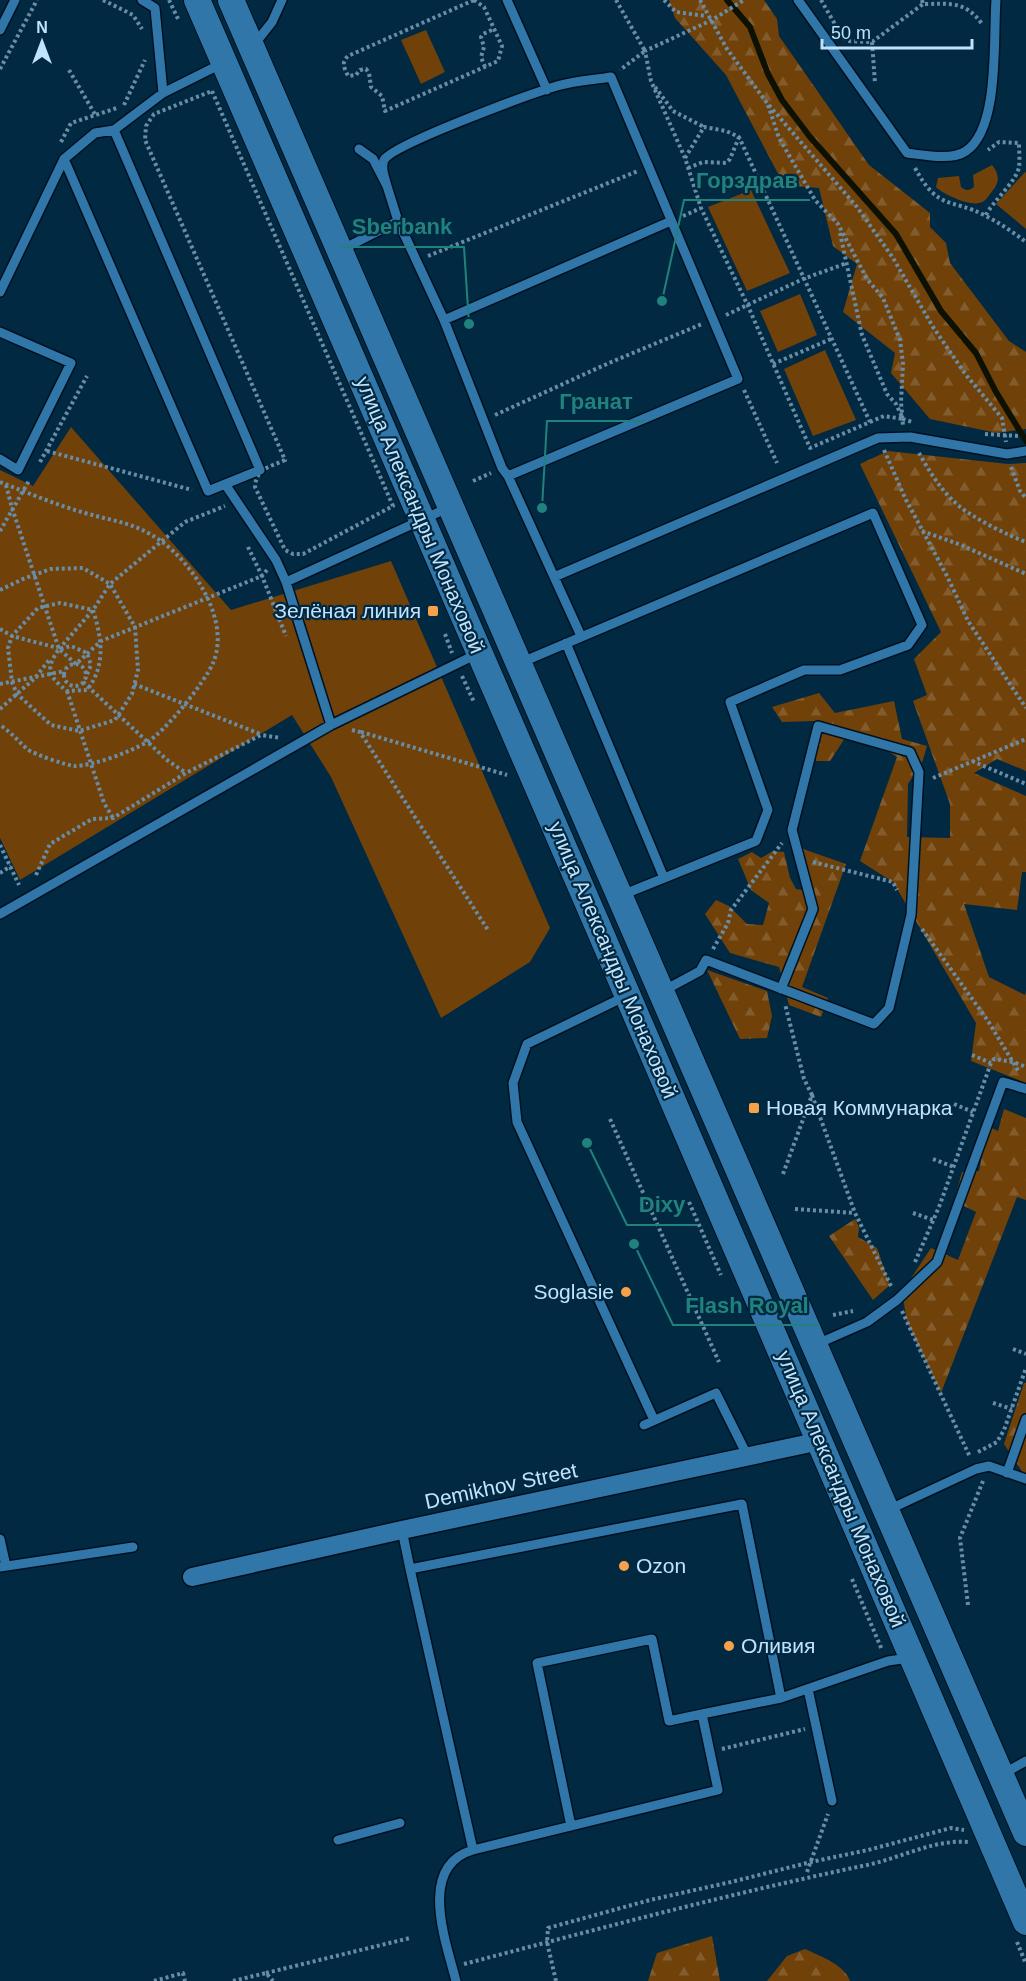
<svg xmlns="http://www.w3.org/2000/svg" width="1026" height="1981" font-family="Arial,sans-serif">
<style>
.green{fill:#704108}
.forest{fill:url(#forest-firs)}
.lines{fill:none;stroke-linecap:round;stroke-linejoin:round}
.stream{stroke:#0d1104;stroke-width:6}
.lane-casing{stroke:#001120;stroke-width:12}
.street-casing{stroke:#001120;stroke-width:21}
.secondary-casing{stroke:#001120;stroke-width:28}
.path{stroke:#698da7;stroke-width:4;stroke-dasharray:3 3;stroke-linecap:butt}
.lane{stroke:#3076a8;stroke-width:9}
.street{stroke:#3076a8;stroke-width:18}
.secondary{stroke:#3076a8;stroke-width:26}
.poi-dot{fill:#f7a14a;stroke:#022942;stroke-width:2}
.labels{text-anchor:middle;stroke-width:4.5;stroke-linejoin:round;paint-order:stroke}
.street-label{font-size:21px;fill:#c1e3fe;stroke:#022942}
.poi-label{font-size:21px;fill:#c1e3fe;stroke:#022942;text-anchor:start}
.leader{fill:none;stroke:#21817c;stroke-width:2}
.callout-dot{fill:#21817c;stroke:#022942;stroke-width:2}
.callout-label{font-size:22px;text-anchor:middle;font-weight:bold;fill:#21817c;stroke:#022942;stroke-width:4.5;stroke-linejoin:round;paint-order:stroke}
</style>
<defs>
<pattern id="forest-firs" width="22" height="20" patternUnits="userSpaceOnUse" patternTransform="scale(1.5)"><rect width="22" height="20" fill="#704108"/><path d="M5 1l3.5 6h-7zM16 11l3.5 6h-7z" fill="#835c2d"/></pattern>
</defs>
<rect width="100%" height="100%" fill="#022942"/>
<path class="green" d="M426 30 445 72 421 84 401 40Z
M992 165C1001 176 999 184 990 194 987 198 985 202 979 203 970 206 942 194 936 187L938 178 959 176 961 187C966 191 969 191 974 187L973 175Z
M1025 172 1026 173V229L996 204Z
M751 190 790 273 747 291 708 207Z
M800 294 817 335 778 352 760 311Z
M825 350 856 420 813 436 784 369Z
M71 427 231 610 391 561 550 928 530 962 441 1018 331 777 292 715 20 880 0 838V470L33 486Z"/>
<path class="forest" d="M669 0H764L777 19 779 36 869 165 930 213V227L946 243 950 263 1009 341 1026 352V429L997 433 930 419 891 373 895 353 843 312 857 264 833 246 819 188 784 185 726 75 675 18Z
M888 451 1008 464 1026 463V771L997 759 974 773 1026 796V872H1022L1017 910 964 904 989 977 1025 995 1026 991V1083L971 1061 976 1023 893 882 860 861 897 757 889 752 847 735 830 761H816L814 721 782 722 772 707 819 693 835 713 894 701 902 739 927 746 923 760 908 784 907 837 950 838V804L913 701 927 695 914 659 941 632 860 464Z
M803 849 846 864 802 987 828 998 821 1017 789 1005 779 967 730 953 705 914 716 900 729 906 747 924 763 925 769 903 751 890 738 859 752 852 761 858 773 851 784 852 790 878 796 889 802 890 800 856Z
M707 970 767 991 772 1016 767 1038 740 1039Z
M1004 1109 1026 1118V1200L1017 1197 941 1393 907 1322 902 1292 931 1248 958 1260 976 1212 954 1201 962 1172 979 1171 988 1126 998 1131Z
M855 1219 859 1227 858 1237 877 1248 890 1285 873 1300 829 1236Z
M1024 1383H1026V1474L1023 1473 1004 1444Z
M712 1936 720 1981H648L657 1953Z
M805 1949C820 1956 845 1965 850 1981H767L787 1956Z"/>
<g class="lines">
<path class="stream" d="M727 0 750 27 768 74 782 100 810 137 896 234 941 311 976 353 996 392 1026 441"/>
<g class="lane-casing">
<path id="lane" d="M142 0 155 8 163 93
M507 0 547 90
M798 0 907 153C924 155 952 161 966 151 1000 128 993 38 996 0
M0 30 15 0
M253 46 272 22 282 0
M359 149 373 159 387 186 398 221 444 320 502 468 508 476 581 636
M64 159 208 491 260 470 114 130
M387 186C385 178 380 168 384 160 393 144 533 93 557 86 574 81 593 80 611 77L738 379 508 476
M341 250 398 221
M0 292 64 159 95 133 114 130 163 93 223 63
M444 320 671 221
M0 332 71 363 18 470 0 459
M225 484 276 560 286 582 331 725
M554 577 878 438 910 437 1007 454 1026 451
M286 582 450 507
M566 643 664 878
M520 663 873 513 922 625 908 645 840 670H804L730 702 768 810 756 841 622 895
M0 914 331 725 477 654
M663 991 700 971 706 960 874 1024 889 1008 911 915 919 772 910 752 818 726 792 830 813 909 781 989
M626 996 527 1044 513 1083 517 1122 654 1420
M817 1344 867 1322 897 1300 937 1262 1003 1082 1026 1089
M644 1425 716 1393 748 1457
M1007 1473 1026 1419
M888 1510 976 1469 989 1466 1026 1479
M402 1530 410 1569
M0 1539 6 1566
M0 1567 133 1547
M808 1689 832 1801
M1003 1774 1026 1761
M571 1826 537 1663 652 1639 669 1721 702 1714
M338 1840 400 1823
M473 1850 718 1790 702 1714 781 1698
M456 1981C446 1942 417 1866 473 1850L410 1569 742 1504 781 1698 888 1661 909 1658"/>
</g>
<g class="street-casing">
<path id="street" d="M192 1577 402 1530 820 1441"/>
</g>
<g class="secondary-casing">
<path id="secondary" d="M197 0 596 922 1026 1922
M231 0 1026 1833"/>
</g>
<path class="path" d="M103 0 133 15 142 29
M169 0 179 21
M474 0 484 7 502 46 498 61 385 111 382 96 371 87 369 73 366 69 360 70 356 75 348 76C344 67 341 63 348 56Z
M616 0 645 51 620 70
M664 0 676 12 706 16
M700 0 727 49 767 103 857 207 893 258 933 327 966 375 1002 418 1006 442
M821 0 836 26
M922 0 923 4C948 4 965 0 982 24
M843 38 848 41 872 42 875 83
M872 42 923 4
M485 67 481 57 484 47 481 37 483 34 494 29
M0 69 37 0
M69 70 96 116
M655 87 673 111 704 127
M212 91 393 506 303 554H293L285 550 255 487C256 468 270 467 285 460L145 140 146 126 154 114Z
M124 105 145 60
M768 105 779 138 815 200 838 224 867 279 883 298 900 340 903 364 901 402 903 426
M61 142 71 123 117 108
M685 158 704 127 726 131 739 137 870 422 810 448 748 306 701 208 685 158 651 81 645 51 712 20 744 0
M688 168 703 162 726 163 730 159 739 137
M915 168C939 212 950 197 986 216 1000 223 1014 233 1026 242
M986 215C993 201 1016 182 1019 167 1020 160 1019 151 1019 143L999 142 988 150
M683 216 701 208
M840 233 862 335 887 394 896 404 903 419 912 422
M428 256 638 171
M726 315 803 279 847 263
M773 364 831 339
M744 390 777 463
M495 415 609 363 702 324
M870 422 884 416 903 419
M985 434 1019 436
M884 450 906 500 947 576 968 621 1026 708
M47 451 192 490
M919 453C929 471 942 492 959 506 975 519 1007 535 1026 542
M40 462 87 376
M1011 467 1020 491 1026 498
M473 481 491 473
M0 482C28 493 57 505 85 513 116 522 134 522 161 541 194 565 231 621 213 663 205 682 165 732 147 742 130 752 93 766 74 766 66 765 33 754 27 749 17 740 12 733 0 725
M6 485 12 508 59 649 76 664 101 641 262 576 248 547
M0 531 30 479
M922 531 961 545 1026 574
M267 570 262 576 286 636
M0 590 23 579 51 569 83 568 110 584 135 627 138 670 132 694 115 720 79 731 51 725 17 694 12 682 8 648 12 636 38 608 60 603 93 610C102 638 106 666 87 690L67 691C48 676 45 669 59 649L71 646 87 653 91 665 86 677
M0 629 12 636 58 648
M445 634 452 653
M59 649 93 610 110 584 185 522 225 506
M64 675a11 11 0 1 1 22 0a11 11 0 1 1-22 0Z
M462 676 474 702
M83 682 167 760 186 773
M0 684 65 671
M134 684 260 734
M67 691 104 803 113 818
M0 709 35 678 50 659
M352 730 360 732 488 930
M361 732 507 775
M972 761 1026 784
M933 778 1026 739
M0 845 19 885
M813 862 893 882 897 890
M0 873 11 866
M36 875 50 844 92 819 113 818 186 773 261 735 281 738
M922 929 988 1021 1019 1072
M713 949 728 923 731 910 782 843
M972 1055 991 1063
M812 1095 855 1213 892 1288
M954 1104 973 1112
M610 1119 719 1362
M933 1159 954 1167
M783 1174 812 1095 804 1079 785 1004
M689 1202 721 1275
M795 1209 855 1213
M913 1213 933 1220
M915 1262 939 1207 991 1063 994 1059 1013 1062 1026 1067
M902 1311 970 1457
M833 1315 853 1311
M1013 1349 1026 1354
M993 1403 1012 1409
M978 1452 997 1442 1004 1430 1026 1368
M852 1579 882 1650
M968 1605 960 1538 983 1481
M722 1749 805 1729
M807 1872 828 1814
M1017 1942 1026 1964
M464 1964C598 1929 732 1893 867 1865 901 1858 934 1839 969 1842
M266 1973 410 1938
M154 1981 183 1973 185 1981
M233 1981 266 1973 273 1981
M556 1981 547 1942 548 1928 650 1900 731 1882 811 1862 868 1850 951 1828 964 1830"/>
<use href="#lane" class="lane"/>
<use href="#street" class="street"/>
<use href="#secondary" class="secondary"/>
</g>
<g class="poi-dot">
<rect x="427" y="605" width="12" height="12" rx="3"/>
<rect x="748" y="1102" width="12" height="12" rx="3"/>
<circle cx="626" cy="1292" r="6"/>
<circle cx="624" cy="1566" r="6"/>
<circle cx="729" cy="1646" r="6"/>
</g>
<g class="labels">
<g class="street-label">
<text transform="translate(420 515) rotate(67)" y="7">улица Александры Монаховой</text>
<text transform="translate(613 960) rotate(67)" y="7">улица Александры Монаховой</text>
<text transform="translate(501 1486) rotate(-12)" y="7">Demikhov Street</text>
<text transform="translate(841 1489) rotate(67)" y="7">улица Александры Монаховой</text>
</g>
<g class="poi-label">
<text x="421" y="618" text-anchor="end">Зелёная линия</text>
<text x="766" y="1115">Новая Коммунарка</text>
<text x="614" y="1299" text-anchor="end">Soglasie</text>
<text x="636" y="1573">Ozon</text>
<text x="741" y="1653">Оливия</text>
</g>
</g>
<path class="leader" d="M662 301L684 200H810M469 324L464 247H340M542 508L547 421H645M587 1143L627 1225H697M634 1244L673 1325H820"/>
<g class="callout-dot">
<circle cx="662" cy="301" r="6"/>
<circle cx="469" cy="324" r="6"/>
<circle cx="542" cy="508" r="6"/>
<circle cx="587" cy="1143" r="6"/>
<circle cx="634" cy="1244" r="6"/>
</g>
<g class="callout-label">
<text x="747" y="188">Горздрав</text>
<text x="402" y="234">Sberbank</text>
<text x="596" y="409">Гранат</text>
<text x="662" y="1212">Dixy</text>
<text x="747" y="1313">Flash Royal</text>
</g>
<g transform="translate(42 42)" stroke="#022942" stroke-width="4.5" paint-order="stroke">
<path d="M0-4.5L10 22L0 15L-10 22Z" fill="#c1e3fe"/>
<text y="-9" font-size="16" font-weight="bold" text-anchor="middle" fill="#c1e3fe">N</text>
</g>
<path d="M822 39v9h150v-9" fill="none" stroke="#c1e3fe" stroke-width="3"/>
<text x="831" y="39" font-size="18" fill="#c1e3fe" stroke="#022942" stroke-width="4.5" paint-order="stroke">50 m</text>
</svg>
